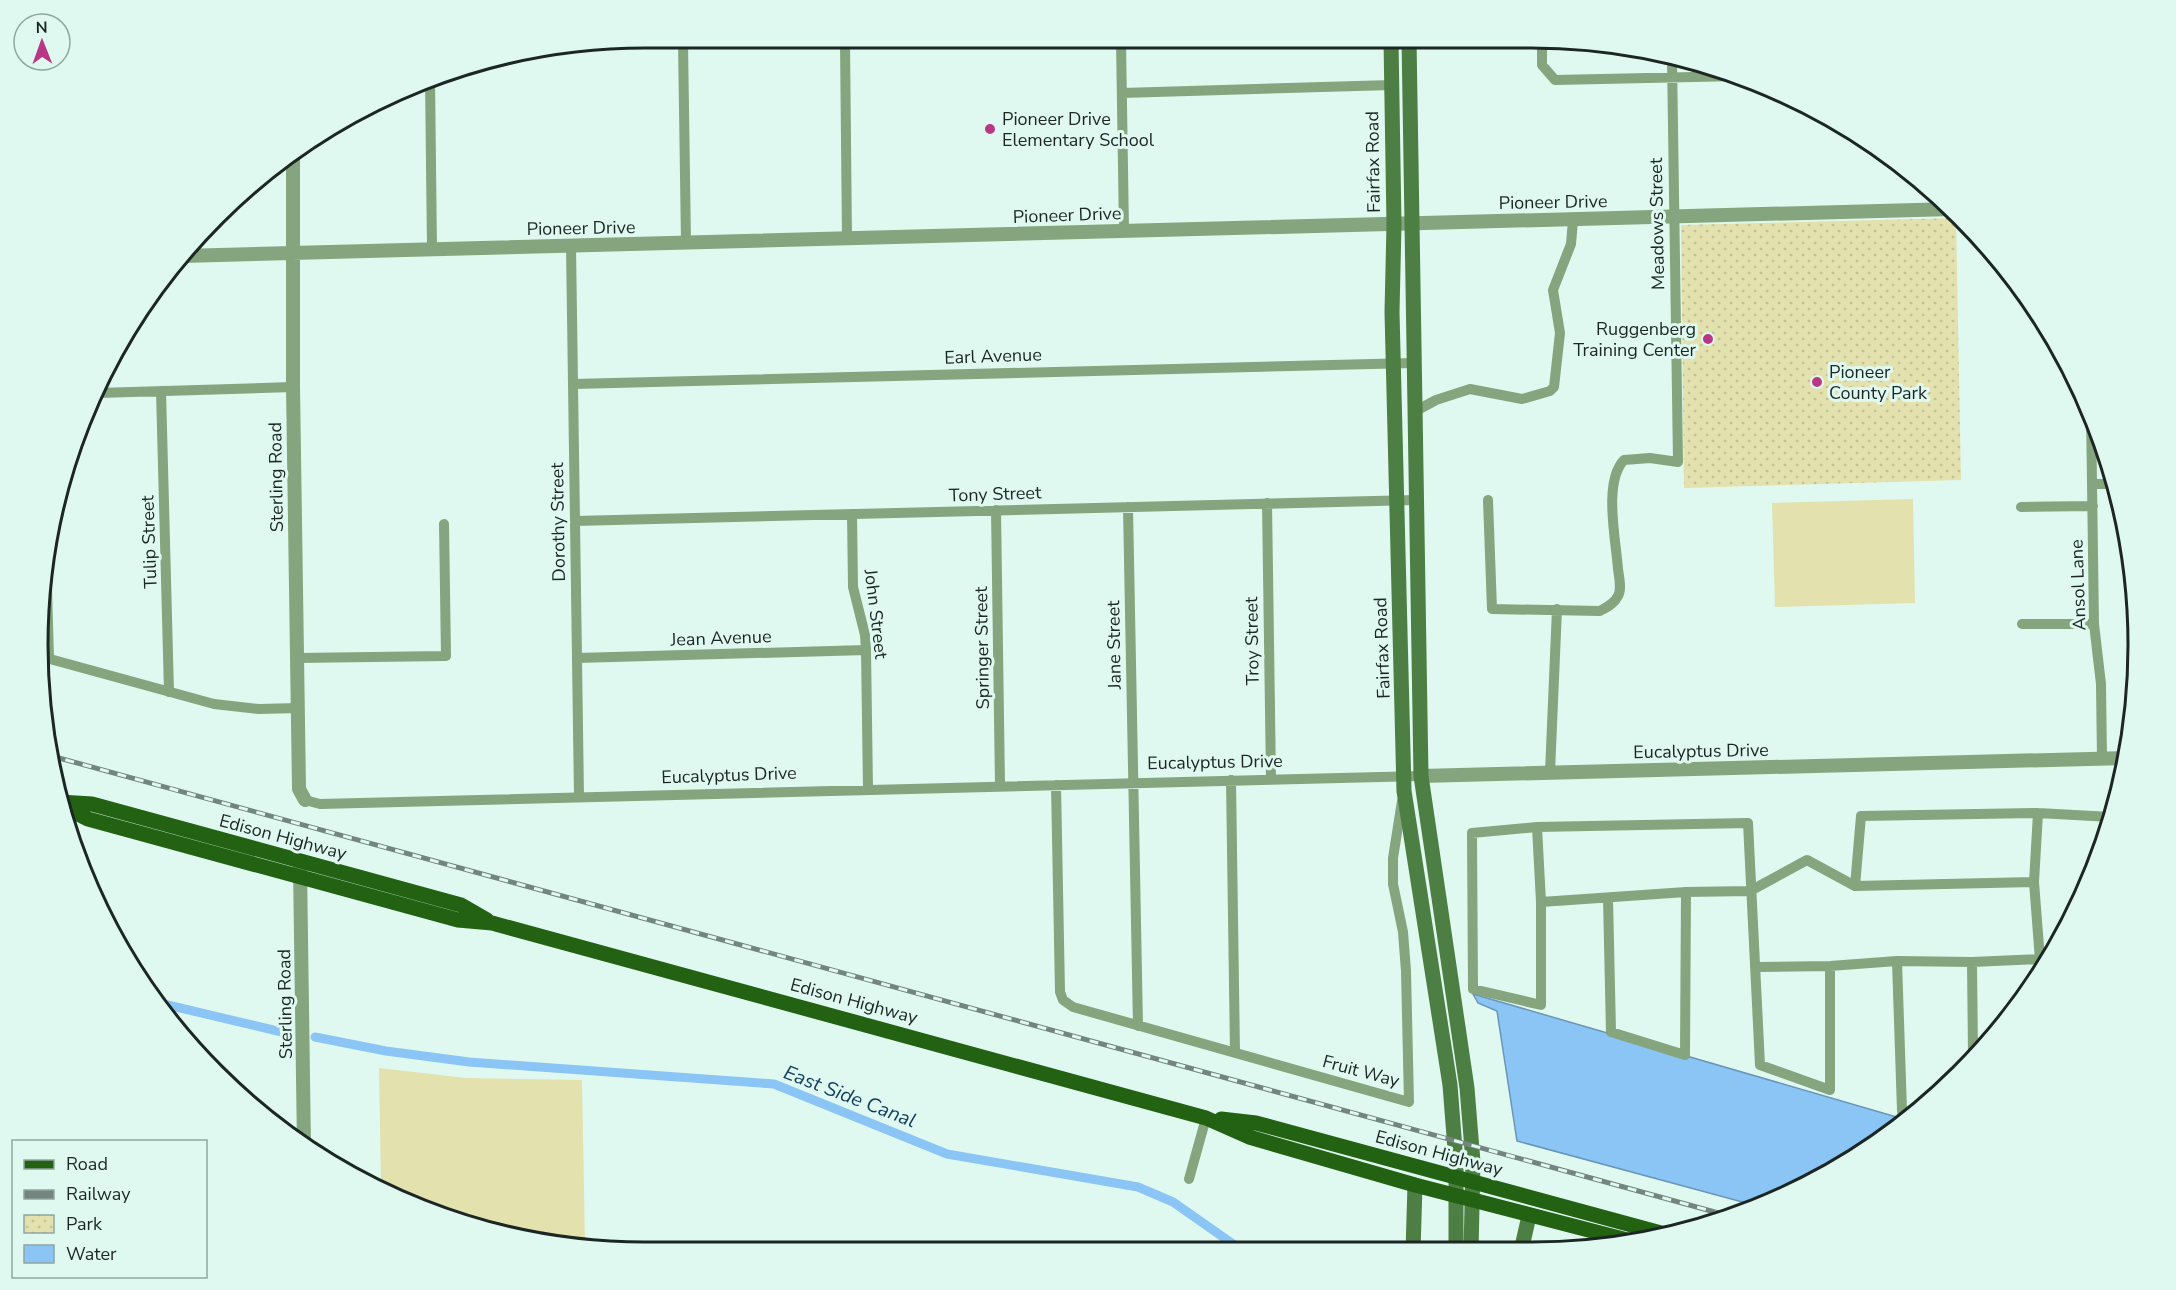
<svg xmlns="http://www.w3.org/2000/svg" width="2176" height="1290" font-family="'Nunito Sans',sans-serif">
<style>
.grass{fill:#e3e1ae}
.park{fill:url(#park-dots)}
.water{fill:#8bc5f5;stroke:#6a95b6;stroke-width:1.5}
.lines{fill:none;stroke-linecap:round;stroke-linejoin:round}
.canal{stroke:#8bc5f5;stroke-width:9}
.minor{stroke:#84a57d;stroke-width:10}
.tertiary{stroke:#84a57d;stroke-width:14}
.secondary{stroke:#4d7e43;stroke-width:15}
.primary{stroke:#236212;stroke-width:15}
.rail-casing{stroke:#748580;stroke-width:5}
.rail{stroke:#dff9f1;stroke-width:3;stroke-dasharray:9;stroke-linecap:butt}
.poi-dot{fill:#b83883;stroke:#dff9f1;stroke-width:2}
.labels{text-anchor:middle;stroke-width:6;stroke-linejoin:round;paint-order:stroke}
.poi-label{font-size:18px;fill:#1c2623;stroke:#dff9f1;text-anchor:start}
.street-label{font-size:18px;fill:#1c2623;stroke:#dff9f1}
.water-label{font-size:20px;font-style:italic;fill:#113d5d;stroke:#dff9f1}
.rim{fill:none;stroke:#1c2623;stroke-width:3}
</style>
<defs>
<pattern id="park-dots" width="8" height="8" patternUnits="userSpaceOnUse" patternTransform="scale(1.5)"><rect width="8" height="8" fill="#e3e1ae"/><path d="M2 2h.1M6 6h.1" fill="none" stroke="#c2c195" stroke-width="1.8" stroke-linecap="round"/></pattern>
</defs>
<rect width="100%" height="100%" fill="#dff9f1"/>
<path class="grass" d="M1913 499 1915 603 1775 607 1772 503Z
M379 1068 466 1078 582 1080 585 1247 449 1220 381 1186Z"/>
<path class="park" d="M1956 218 1961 480 1684 488 1681 225Z"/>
<path class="water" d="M1473 994 1907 1120 1834 1171 1757 1206 1517 1141 1497 1011 1478 1003Z"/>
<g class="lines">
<path class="canal" d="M155 1002 290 1034
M315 1037 386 1051 469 1062 774 1084 947 1154 1138 1187 1173 1202 1243 1251"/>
<path class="minor" d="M1542 39V65L1555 80 1740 76
M1121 41 1124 231
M683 42 686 243
M845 42 847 239
M430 78 432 250
M1122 93 1392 85
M571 246 579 797
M573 384 1413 363
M161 391 169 692
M98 393 293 387
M2091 411 2094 624 2101 684 2102 759
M1414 412 1436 400 1470 389 1522 399 1550 391 1554 387 1560 333 1553 290 1571 244 1573 220
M2093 484H2114
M1488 500 1492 609 1600 611C1607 607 1614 604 1618 596 1622 589 1619 577 1618 569 1616 540 1603 482 1624 460L1650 458 1678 462 1672 59
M1267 503 1271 779
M1128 507 1138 1026
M2021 507 2093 506
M996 510 1000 786
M852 514 853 587 865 635 866 650 868 789
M575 521 1415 500
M46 552 49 659
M2022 624H2094
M39 656 214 704 259 709 298 708
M297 658 446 656 444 524
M577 658 866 650
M1550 772 1557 609
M1231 780 1235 1053
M1056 785 1060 992 1063 1000 1073 1007 1409 1102 1406 971 1403 932 1393 884V858L1402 801
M305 800 320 804 1421 776
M2038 813 2034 882 2041 973
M1537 827 1541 902V1005L1473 989 1472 833 1537 827 1748 823 1760 1065 1830 1090V966
M1855 886 1861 816 2038 813 2111 817
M1608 898 1611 1032 1685 1055 1686 892
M1541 902 1686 892 1750 891 1807 860 1855 886 2034 882
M1897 961 1902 1111 1914 1114
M1972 962 1973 1055
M1756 967 1830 966 1897 961 1972 962 2041 959
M1189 1179 1206 1118"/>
<path class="tertiary" d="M293 152V387L299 789 305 800
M182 256 1953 209
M1421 776 2127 758
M300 867 304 1147"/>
<path class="secondary" d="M1409 39 1421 776 1467 1088 1473 1162 1471 1251
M1391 40 1394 225 1392 312 1404 791 1450 1085 1456 1162V1251
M1413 1251 1415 1185
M1521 1251 1529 1216"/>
<path class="primary" d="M60 802 92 804 461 905 487 920
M60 805 88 819 458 920 492 923 1206 1118 1249 1137 1415 1185 1627 1240
M1221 1119 1256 1123 1661 1233"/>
<g class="rail-casing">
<path id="rail" d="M48 755 1733 1217"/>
</g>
<use href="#rail" class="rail"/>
</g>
<g class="poi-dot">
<circle cx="990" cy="129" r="6"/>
<circle cx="1708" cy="339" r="6"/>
<circle cx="1817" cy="382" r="6"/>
</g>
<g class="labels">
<g class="poi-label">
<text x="1002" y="125">Pioneer Drive<tspan x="1002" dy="21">Elementary School</tspan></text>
<text x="1696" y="335" text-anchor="end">Ruggenberg<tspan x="1696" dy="21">Training Center</tspan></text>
<text x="1829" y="378">Pioneer<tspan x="1829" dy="21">County Park</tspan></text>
</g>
<g class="street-label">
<text transform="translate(1373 162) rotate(-91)" y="6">Fairfax Road</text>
<text transform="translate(1553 202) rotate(-1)" y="6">Pioneer Drive</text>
<text transform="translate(1067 215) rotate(-2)" y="6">Pioneer Drive</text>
<text transform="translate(1657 224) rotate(-91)" y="6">Meadows Street</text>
<text transform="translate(581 228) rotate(-1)" y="6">Pioneer Drive</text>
<text transform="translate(993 356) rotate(-2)" y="6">Earl Avenue</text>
<text transform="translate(276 477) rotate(-91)" y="6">Sterling Road</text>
<text transform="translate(995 494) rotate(-2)" y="6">Tony Street</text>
<text transform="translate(558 522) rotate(-91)" y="6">Dorothy Street</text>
<text transform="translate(149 542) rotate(-92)" y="6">Tulip Street</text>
<text transform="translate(2078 585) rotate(-92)" y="6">Ansol Lane</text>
<text transform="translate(876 614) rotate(83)" y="6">John Street</text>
<text transform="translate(721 638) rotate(-2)" y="6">Jean Avenue</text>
<text transform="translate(1252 641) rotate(-91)" y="6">Troy Street</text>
<text transform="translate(1114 645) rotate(-91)" y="6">Jane Street</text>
<text transform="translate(982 648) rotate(-91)" y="6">Springer Street</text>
<text transform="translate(1382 648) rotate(-92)" y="6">Fairfax Road</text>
<text transform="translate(1701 751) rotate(-1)" y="6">Eucalyptus Drive</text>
<text transform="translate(1215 762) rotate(-1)" y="6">Eucalyptus Drive</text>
<text transform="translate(729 775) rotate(-2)" y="6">Eucalyptus Drive</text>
<text transform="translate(283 837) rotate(15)" y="6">Edison Highway</text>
<text transform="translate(854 1001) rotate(15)" y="6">Edison Highway</text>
<text transform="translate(285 1004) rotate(-91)" y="6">Sterling Road</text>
<text transform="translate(1361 1071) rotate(15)" y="6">Fruit Way</text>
<text transform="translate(1439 1153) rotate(15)" y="6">Edison Highway</text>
</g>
<g class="water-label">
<text transform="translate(850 1096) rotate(21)" y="7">East Side Canal</text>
</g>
</g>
<path d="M0 0H2176V1290H0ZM645 48H1531A597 597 0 0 1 2128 645V645A597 597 0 0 1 1531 1242H645A597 597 0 0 1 48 645V645A597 597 0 0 1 645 48Z" fill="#dff9f1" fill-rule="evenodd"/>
<path class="rim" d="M645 48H1531A597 597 0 0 1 2128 645V645A597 597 0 0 1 1531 1242H645A597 597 0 0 1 48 645V645A597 597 0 0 1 645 48Z"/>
<rect x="12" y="1140" width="195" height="138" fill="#dff9f1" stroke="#91a59f" stroke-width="1.5"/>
<rect x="24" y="1160" width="30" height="9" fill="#236212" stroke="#91a59f" stroke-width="1.5"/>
<text x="66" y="1170" font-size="18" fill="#1c2623">Road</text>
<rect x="24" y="1190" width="30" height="9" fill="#748580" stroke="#91a59f" stroke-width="1.5"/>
<text x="66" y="1200" font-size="18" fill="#1c2623">Railway</text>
<rect x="24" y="1215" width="30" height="18" fill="url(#park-dots)" stroke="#91a59f" stroke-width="1.5"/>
<text x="66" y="1230" font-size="18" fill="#1c2623">Park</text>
<rect x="24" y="1245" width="30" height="18" fill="#8bc5f5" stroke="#91a59f" stroke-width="1.5"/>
<text x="66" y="1260" font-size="18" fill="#1c2623">Water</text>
<g transform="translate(42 42) rotate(359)"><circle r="28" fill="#dff9f1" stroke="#91a59f" stroke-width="1.5"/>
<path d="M0-4.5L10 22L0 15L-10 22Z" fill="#b83883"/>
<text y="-9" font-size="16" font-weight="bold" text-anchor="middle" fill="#1c2623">N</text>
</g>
</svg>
